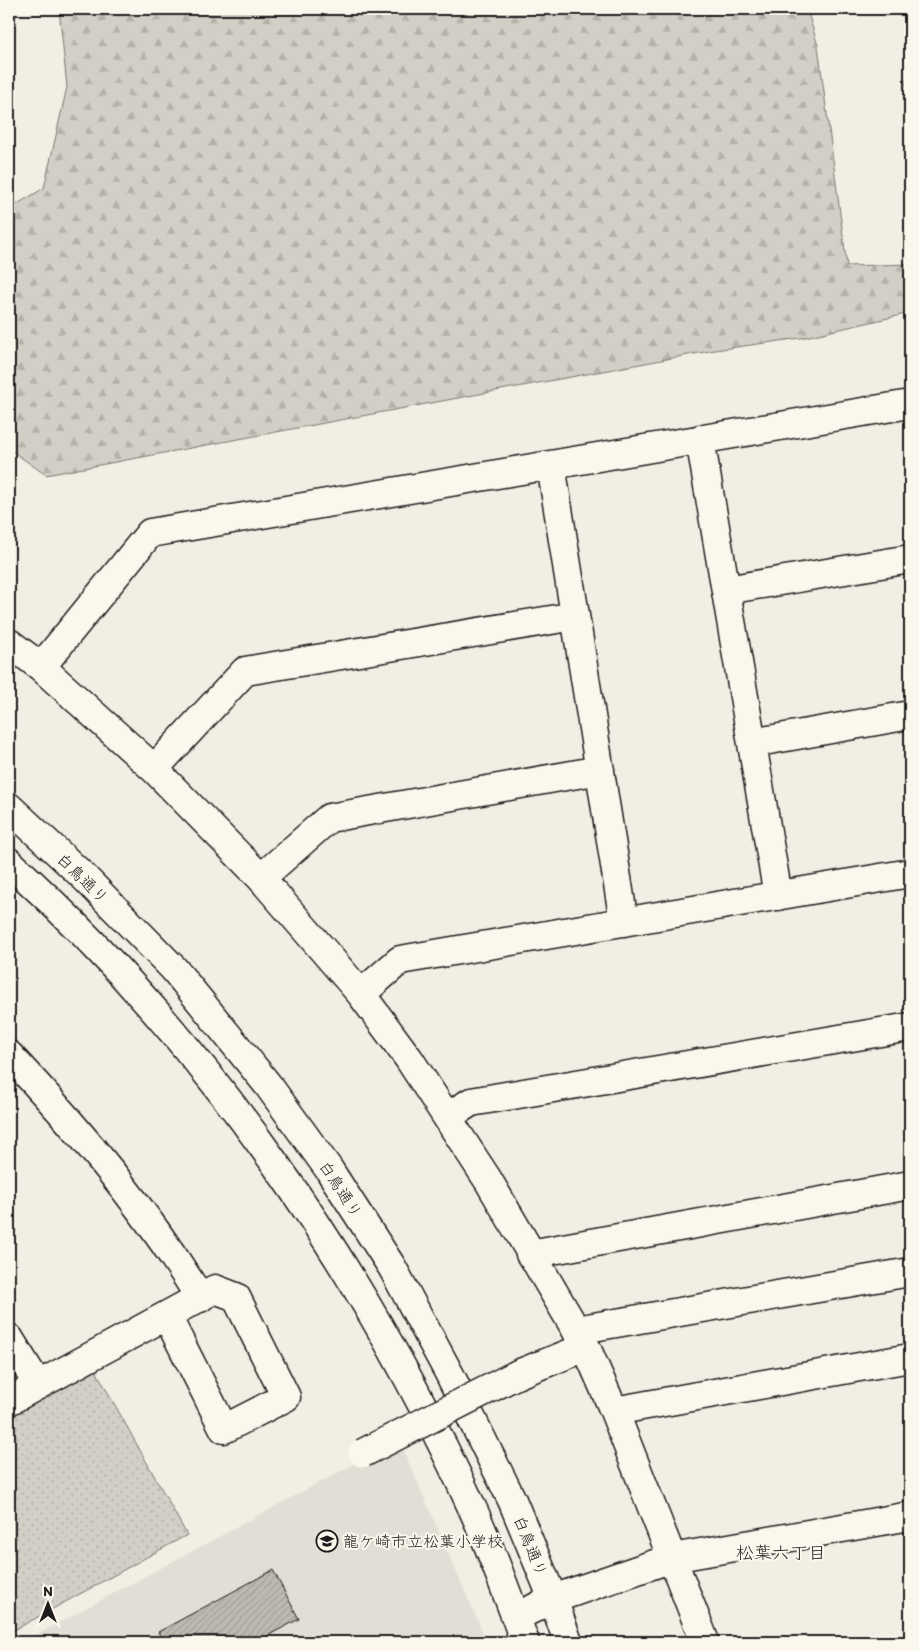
<svg xmlns="http://www.w3.org/2000/svg" width="919" height="1651" font-family="Itim,'Klee One',sans-serif">
<style>
.built{fill:#e2ded5}
.forest{fill:url(#forest-firs);stroke:#777671}
.park{fill:url(#park-dots);stroke:#777671}
.building{fill:url(#building-hatch);stroke:#1c1c1c}
.lines{fill:none;stroke-linecap:round;stroke-linejoin:round}
.minor-casing{stroke:#1c1c1c;stroke-width:31}
.secondary-casing{stroke:#1c1c1c;stroke-width:31}
.minor{stroke:#fbf7ec;stroke-width:28}
.secondary{stroke:#fbf7ec;stroke-width:28}
.minor-bridge-casing{stroke:#1c1c1c;stroke-width:31;stroke-linecap:butt}
.minor-bridge{stroke:#fbf7ec;stroke-width:28}
.labels{text-anchor:middle;stroke-width:4;stroke-linejoin:round;paint-order:stroke}
.street-label{font-size:16px;fill:#1c1c1c;stroke:#fbf7ec}
.poi-label{font-size:16px;fill:#1c1c1c;stroke:#fbf7ec;text-anchor:start}
.neighbourhood-label{font-size:18px;fill:#1c1c1c;stroke:#fbf7ec}
</style>
<defs>
<pattern id="forest-firs" width="22" height="20" patternUnits="userSpaceOnUse" patternTransform="scale(1.25)"><rect width="22" height="20" fill="#d2cfc6"/><path d="M5 1l3.5 6h-7zM16 11l3.5 6h-7z" fill="#b4b1aa"/></pattern>
<pattern id="park-dots" width="8" height="8" patternUnits="userSpaceOnUse" patternTransform="scale(1.25)"><rect width="8" height="8" fill="#d2cfc6"/><path d="M2 2h.1M6 6h.1" fill="none" stroke="#b4b1aa" stroke-width="1.8" stroke-linecap="round"/></pattern>
<pattern id="building-hatch" width="6" height="6" patternUnits="userSpaceOnUse" patternTransform="scale(1.25)"><rect width="6" height="6" fill="#bdbab1"/><path d="M-1 1l2-2M0 6l6-6M5 7l2-2" fill="none" stroke="#a29f98"/></pattern>
</defs>
<rect width="100%" height="100%" fill="#f2eee4"/>
<filter id="ink" filterUnits="userSpaceOnUse"><feTurbulence type="fractalNoise" baseFrequency=".02" numOctaves="2"/><feDisplacementMap in="SourceGraphic" scale="10" xChannelSelector="R" yChannelSelector="G"/><feConvolveMatrix kernelMatrix="1 2 1 2 8 2 1 2 1" color-interpolation-filters="sRGB"/></filter>
<g filter="url(#ink)">
<path class="built" d="M399 1440 487 1642H23Z"/>
<path class="forest" d="M59 9H807L818 46 847 266 910 264V313L801 338 715 350 46 475 9 449V209L44 188 67 87Z
M910 67V139L906 82Z"/>
<path class="park" d="M95 1369 187 1535 9 1633V1414Z"/>
<path class="building" d="M273 1570 299 1619 256 1642H164L158 1632Z"/>
<g class="lines">
<g class="minor-casing">
<path id="minor" d="M700 439 778 896
M551 465 624 922
M726 590 910 559
M9 643 41 667 154 769 261 878 361 994 409 1059 488 1180 586 1347 614 1411 705 1642
M41 667 150 533 910 404
M752 743 910 715
M154 769 245 671 575 616
M261 878 329 818 600 770
M361 994 400 960 910 873
M9 1055C80 1130 146 1209 200 1298
M447 1117 471 1102 910 1027
M530 1254 910 1185
M576 1330 910 1272
M9 1338 38 1385
M518 1374 586 1347
M9 1401 215 1289 236 1297 286 1397 224 1429 167 1316
M614 1411 910 1358
M516 1617 553 1599 672 1558 910 1516"/>
</g>
<g class="secondary-casing">
<path id="secondary" d="M9 807 84 877 174 969 268 1085 328 1168 392 1267 450 1375 512 1500 553 1599 568 1642
M9 862C209 1044 364 1268 475 1514 494 1556 509 1600 525 1642"/>
</g>
<use href="#minor" class="minor"/>
<use href="#secondary" class="secondary"/>
<g class="minor-bridge-casing">
<path id="minor-bridge" d="M363 1453 518 1374"/>
</g>
<use href="#minor-bridge" class="minor-bridge"/>
</g>
</g>
<defs>
<g id="school-ring" transform="scale(1.125)"><circle r="9.5" fill="#fbf7ec" stroke="#1c1c1c" stroke-width="1.5"/><path d="M0-5L7-2L0 1L-7-2ZM-4 1L0 2.5L4 1V4Q0 6-4 4Z" fill="#1c1c1c"/></g>
</defs>
<g fill-rule="evenodd">
<use href="#school-ring" x="327" y="1541"/>
</g>
<g class="labels">
<g class="street-label">
<text transform="translate(83 878) rotate(44)" y="6">白鳥通り</text>
<text transform="translate(341 1189) rotate(57)" y="6">白鳥通り</text>
<text transform="translate(531 1546) rotate(68)" y="6">白鳥通り</text>
</g>
<g class="poi-label">
<text x="343" y="1547">龍ケ崎市立松葉小学校</text>
</g>
<g class="neighbourhood-label">
<text x="781" y="1559">松葉六丁目</text>
</g>
</g>
<rect width="919" height="1651" fill="none" stroke="#fbf7ec" stroke-width="30"/>
<rect x="15" y="15" width="889" height="1621" fill="none" stroke="#1c1c1c" stroke-width="2" filter="url(#ink)"/>
<g transform="translate(48 1604)" stroke="#fbf7ec" stroke-width="4" paint-order="stroke">
<path d="M0-4L9 19L0 12L-9 19Z" fill="#1c1c1c"/>
<text y="-8" font-size="14" font-weight="bold" text-anchor="middle" fill="#1c1c1c">N</text>
</g>
</svg>
